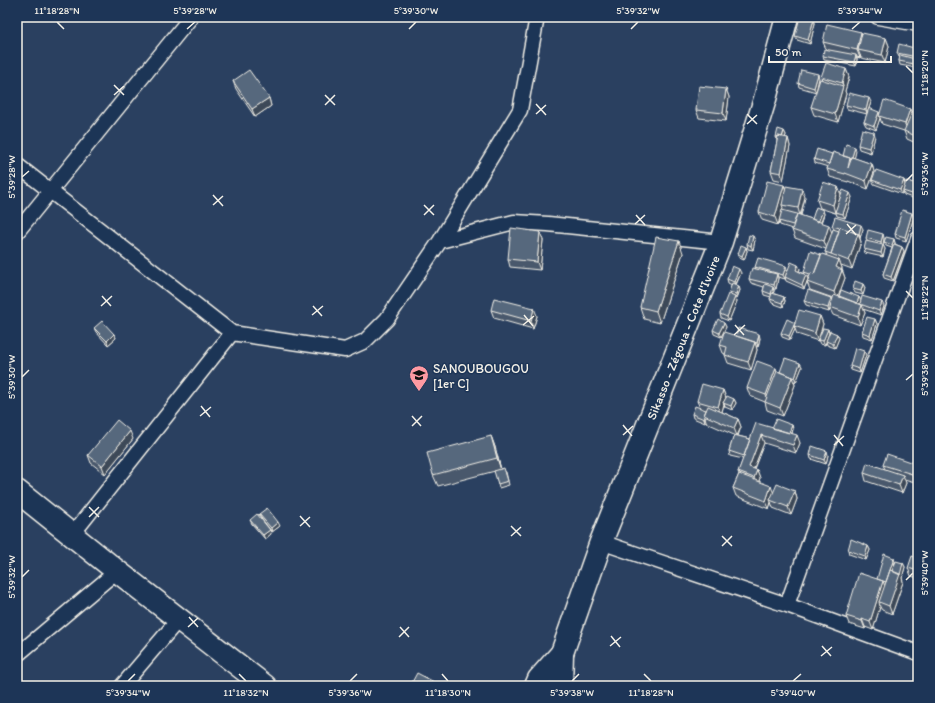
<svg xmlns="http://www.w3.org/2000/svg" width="935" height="703" font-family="Itim,sans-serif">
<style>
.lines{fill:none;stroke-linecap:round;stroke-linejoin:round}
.street-casing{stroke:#f4f1e8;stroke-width:17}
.highway-casing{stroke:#f4f1e8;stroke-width:25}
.street{stroke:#1d3557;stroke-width:14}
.highway{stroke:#1d3557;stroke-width:22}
.wall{fill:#4a596c;stroke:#f4f1e8}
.shaded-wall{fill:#3c4858;stroke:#f4f1e8}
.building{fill:#56677d;stroke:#f4f1e8}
.ticks{fill:none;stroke:#f4f1e8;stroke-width:1.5}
.labels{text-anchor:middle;stroke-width:3;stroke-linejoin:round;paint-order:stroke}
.street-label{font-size:13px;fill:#f4f1e8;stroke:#1d3557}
.poi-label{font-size:13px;fill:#f4f1e8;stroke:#1d3557;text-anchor:start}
.neatline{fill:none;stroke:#f4f1e8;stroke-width:1.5}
.ticks-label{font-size:10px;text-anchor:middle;fill:#f4f1e8}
</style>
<rect width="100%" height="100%" fill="#2a4060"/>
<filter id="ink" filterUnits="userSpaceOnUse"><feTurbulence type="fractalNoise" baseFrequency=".025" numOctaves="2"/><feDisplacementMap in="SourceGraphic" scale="8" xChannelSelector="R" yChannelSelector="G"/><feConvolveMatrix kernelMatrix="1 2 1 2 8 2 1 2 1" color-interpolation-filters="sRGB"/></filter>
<g filter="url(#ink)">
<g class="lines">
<g class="street-casing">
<path id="street" d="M878 17 918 24
M17 165 232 333 345 350 365 341 387 319 440 241 520 110 537 17
M17 232 191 17
M440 241 514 222 548 224 721 242
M72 535 232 333
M601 542 787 605 918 653
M787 605 918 239
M17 655 117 571
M122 686 179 619"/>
</g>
<g class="highway-casing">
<g id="highway">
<path d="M17 491 117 571 265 686"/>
<path d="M536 686 539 679 562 653"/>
<path id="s1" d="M561 686 562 653 601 542 721 242 765 99 787 17"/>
</g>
</g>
<use href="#street" class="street"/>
<use href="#highway" class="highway"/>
</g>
<path class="wall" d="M149 17H156L154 20Z
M814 19 815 23 810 44 797 40 795 36Z
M861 32 862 35 886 38 889 46 885 63 861 58 860 55V58L857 57V59L856 66 824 60 823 56 826 49 823 42Z
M918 49V61H916L917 63 916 68 900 65 899 61 900 57H899L897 53Z
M846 69 849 77 845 91 846 94 838 122 814 115 811 107 822 80 821 77Z
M819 78 816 92 799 87 798 83Z
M233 81 269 98 271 106 255 117 236 89Z
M726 89 729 97 726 121 699 118 696 110Z
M871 102 869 109 880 113H911L918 112V144L907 139 904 131 882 124 880 118 876 130 866 126 864 122 867 114 847 109 846 105Z
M784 131 786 135 785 138H788L790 146 783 181 774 179 771 171 777 141 776 137Z
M875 136 871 153 859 149 858 145Z
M856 151 854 158 872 164 874 172 868 189 848 181V182L830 177 827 169 828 167 815 163 814 159 832 154 843 156Z
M872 180H904L905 184H918V200L904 195 903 191V190L902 194 874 184Z
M784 185 785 189 805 197 801 216 812 219 823 210 824 214 821 223 832 232 834 229 832 226 863 229 860 238 861 242 852 269 841 265 842 268V269L845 278 838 297H859L861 301 859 305H860V304L884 306 881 315 863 309 865 313 860 325 833 315 830 309 829 312 806 305 804 301 832 300 833 298 810 290 807 282 809 277 807 276 808 279 804 289 786 281 785 278V279L778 277V278L776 289H774V291L773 294 784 297 785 301 783 307 772 303 770 299 771 297 764 295 763 291 764 287 751 283 749 279 756 270 755 267 787 270 798 265 800 269 799 271 805 274 804 272 821 255H827L825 252 826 249 795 238 792 230V229L780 225 779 222 778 225 762 220 759 212Z
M838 187 841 195 852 197 845 218 837 216 836 213H835L820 208 817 200Z
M912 213 914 217 906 241 896 238 895 234Z
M866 238H884L883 245 885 249 883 257 865 253 864 249 867 241Z
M894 239 895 243V244L902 247 904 251 893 281 884 278 883 274 892 248 886 246 884 242Z
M543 240 540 270 510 267 508 259Z
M755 240 753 250 748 249 747 244Z
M746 247 747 251 744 260 739 258 738 254Z
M683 253 660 323 644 319 640 307Z
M741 273 736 285 740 290 737 298H736L737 301 729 321 721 318 720 314 731 295 729 292 732 285 728 283 727 279Z
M863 284 865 288 863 295 855 293 853 289Z
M491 310 537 316 533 329 494 318Z
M820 316 823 324 818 341 797 334 795 329 790 340 782 337 781 333 795 323Z
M875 319 877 324 872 339 863 336 862 332Z
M724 323 726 327 721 337 714 334 713 330Z
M94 328 114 334 116 338 108 345 96 332Z
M828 329 829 333 837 334 839 338 835 348 827 345 826 341 825 345 820 344 818 340Z
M736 336 760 338 758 347 756 346 757 350 751 370 728 363 725 355V354L723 353 720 345Z
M864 351 866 355 860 373 851 370 850 366Z
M800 363 802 367 796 382 794 381 795 385 783 416 767 410 765 402 750 396 747 388 777 371 780 372Z
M723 390 726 398 734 399 736 403 732 410 725 407 724 404 722 412 738 419 741 427 738 436 750 439 772 428 792 425 793 429 792 434 800 443 796 453 764 443 754 469 757 470 760 478 759 481 773 492 795 491 797 499 791 515 773 508 771 502 769 509 736 496 733 488 739 474 738 472 743 459 730 456 729 451 734 435 707 423 706 421 705 423 693 418 692 414 700 408 697 401Z
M491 436 495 447 501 469 506 472 509 485 499 488 495 471 438 486 433 475Z
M133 439 105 474 91 463 88 455Z
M810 455H828L826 464 811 459Z
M916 464 918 470V473L915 482 904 479 906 483 902 493 866 481 864 473 885 469 883 465Z
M259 514 280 526 272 532 261 518Z
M250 520 270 530 271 534 265 539 252 524Z
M868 546 870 550 866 560 849 554 848 550Z
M918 558V578L911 576 908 568Z
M895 562 903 563 905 567 902 578 903 582 892 614 882 610 880 607 873 630 865 627V629L849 624 846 616 877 579Z"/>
<path class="shaded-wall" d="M152 17H156L154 20Z
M814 19 815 23 810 44 808 40Z
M861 32 864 40 858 50 860 55V58L857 50Z
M886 38 889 46 885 63 882 55Z
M856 55 857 59 856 66 854 62Z
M915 59 917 63 916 68 914 64Z
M846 69 849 77 845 91 846 94 838 122 835 114 843 86 842 83Z
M818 74 819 78 816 92 814 88Z
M726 89 729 97 726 121 723 113Z
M269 98 271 106 255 117 252 109Z
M869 98 871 102 867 114 866 110Z
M910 109 913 117 908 132 905 124Z
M879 112 881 116H879L880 118 876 130 874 126Z
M784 131 786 135 783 143 782 139Z
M874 132 875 136 871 153 869 148Z
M788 138 790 146 783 181 781 173Z
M855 147 856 151 853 164 851 160Z
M872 164 874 172 868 189 866 181Z
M904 180 905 185 902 194 900 190Z
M784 185 787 193 782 205 783 208 778 225 775 217Z
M838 187 841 195 835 213 833 205Z
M802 189 805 197 800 216 798 208Z
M850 193 852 197 845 218 843 214Z
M823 210 824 214 819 227 818 223Z
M912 213 914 217 906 241 905 237Z
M829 225 832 233 827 249 824 241Z
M861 225 863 229 860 238 859 234Z
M540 232 543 240 540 270 537 262Z
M858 234 861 242 852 269 849 261Z
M883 234 884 238 883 246 881 242Z
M753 236 755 240 753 250 751 246Z
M894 239 895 243 893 249 892 245Z
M679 241 683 253 660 323 656 311Z
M883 245 885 249 883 257 881 253Z
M746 247 747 251 744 260 742 256Z
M902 247 904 251 893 281 891 277Z
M839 260 842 268 839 275 836 267Z
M798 265 800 269 797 274 796 270Z
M786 266 787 270 785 279 783 275Z
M739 269 741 273 735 286 734 282Z
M842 270 845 278 837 300 834 292Z
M777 274 778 278 776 289 774 285Z
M806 275 808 279 804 289 802 285Z
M863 284 865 288 863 295 861 291Z
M739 286 740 290 737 298 736 294Z
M773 287 774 291 772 298 771 294Z
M735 297 737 301 729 321 727 317Z
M784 297 785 301 783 307 782 303Z
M859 297 861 301 858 307 857 303Z
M831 298 833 302 830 307V309L829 312 828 308Z
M882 302 884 306 881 315 879 311Z
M862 305 865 313 860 325 858 317Z
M534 308 537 316 533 329 531 321Z
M820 316 823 324 818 341 815 333Z
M875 319 877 324 872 339 870 335Z
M724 323 726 327 721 337 719 333Z
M795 323 796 327 794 326 795 329 790 340 789 336Z
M828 329 829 333 825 345 823 341Z
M114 334 116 338 108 345 107 341Z
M759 334 760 338 758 347 757 343Z
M837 334 839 338 835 348 833 344Z
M755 342 757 350 751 370 748 362Z
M864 351 866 355 860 373 859 369Z
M800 363 802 367 796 382 795 378Z
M776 368 778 376 768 403 766 395Z
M792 377 795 385 783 416 780 408Z
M723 390 726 398 723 403 724 404 721 415 718 407Z
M734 399 736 403 732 410 731 406Z
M705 417 706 421 705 423 704 419Z
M738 419 741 427 737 436 734 428Z
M792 425 793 429 790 439 788 435Z
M130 431 133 439 105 474 102 466Z
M761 435 764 443 751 475 749 467Z
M797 435 800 443 796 453 793 445Z
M491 436 495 447 501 470 497 458Z
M827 451 828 455 826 464 824 460Z
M916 464 918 470V473L915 482 912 474Z
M757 470 760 478 757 486 754 478Z
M903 475 906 483 902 493 899 485Z
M771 486 774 494 770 500 771 502 769 509 766 501Z
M795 491 797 499 791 515 788 507Z
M278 522 280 526 272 532 271 528Z
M270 530 271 534 265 539 263 535Z
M868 546 870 550 866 560 865 556Z
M894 558 895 562 888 586 886 582Z
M903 563 905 567 902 578 903 582 892 614 889 606Z
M883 581 886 589 879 602 880 607 873 630 870 622Z
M862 619 865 627V629L862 621Z"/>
<path class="building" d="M800 17H805L814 19 808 40 795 36Z
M827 24 861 32 857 50 823 42Z
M862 33 886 38 882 55 858 50Z
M899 44 918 49 917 57 897 53Z
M824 49 856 55 854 62 823 56Z
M900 55 915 59 914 64 899 61Z
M826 63 846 69 842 83 821 77Z
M249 70 269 98 252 109 233 81Z
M801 70 818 74 814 88 798 83Z
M820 79 843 86 835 114 811 107Z
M699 86 726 89 723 113 696 110Z
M849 93 869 98 866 110 846 105Z
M884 100 910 109 905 124 879 116Z
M869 108 879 112 874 126 864 122Z
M913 110 918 112V137L904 131Z
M778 129 784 131 782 137 778 136V137H776Z
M862 129 874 132 869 148 858 145Z
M778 136 788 138 781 173 771 171Z
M846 144 855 147 852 157 851 160 850 158 843 156Z
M817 149 832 154 829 164 814 159Z
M833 152 850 158 848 168 852 157 872 164 866 181 845 173V174L827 169Z
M876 170 904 180 900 190 872 180Z
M767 181 784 185 775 217 759 212Z
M906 181 918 184V196L903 191Z
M823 182 838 187 833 205 817 200Z
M786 186 802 189 798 208 782 205Z
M843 190 850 193 843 214 835 212Z
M816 207 823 210 818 222 812 219Z
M782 210 797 214 793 225 779 221Z
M902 210 912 213 905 237 895 234Z
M797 214 829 225 824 241 792 230Z
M835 217 861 225 859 234 840 227V228L832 226Z
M840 227 858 234 849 261 831 254Z
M511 228 540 232 537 262 508 259Z
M833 229 839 231 831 254 825 252Z
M868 230 883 234 881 242 866 238Z
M749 235 753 236 751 246 747 244Z
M656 237 679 241 656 311 640 307Z
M886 237 894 239 892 245 884 242Z
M866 241 883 245 881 253 864 249Z
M894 244 902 247 891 277 883 274Z
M741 245 746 247 742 256 738 254Z
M810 251 821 255 814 274 811 273 810 274 804 272Z
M822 254 839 260 836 267 842 270 834 292 807 282 811 273 814 274Z
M758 258 786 266 783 275 755 267Z
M791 262 798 265 796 270 806 275 802 285 785 277Z
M732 266 739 269 734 282 727 279Z
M752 268 777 274 774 285 749 279Z
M855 281 863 284 861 291 853 289Z
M732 283 739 286 736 294 729 292Z
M765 284 773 287 771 294 763 291Z
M808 290 831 298 828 308 804 301Z
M841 290 859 297 857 303 839 296Z
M772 293 784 297 782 303 770 299Z
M728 294 735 297 727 317 720 314Z
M834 295 862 305 858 317 830 307Z
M862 296 882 302 879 311 860 304Z
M494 298 534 308 531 321 491 310Z
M799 310 820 316 815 333 794 326Z
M867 317 875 319 870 335 862 332Z
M718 319 724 323 719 333 713 330Z
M787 319 795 323 789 336 781 333Z
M102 321 114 334 107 341 94 328Z
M738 328 759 334 757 343 736 336Z
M823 328 828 329 823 341 818 340Z
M830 331 837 334 833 344 826 341Z
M724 332 755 342 748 362 725 355 727 347 720 345Z
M855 348 864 351 859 369 850 366Z
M785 358 800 363 795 378 780 372Z
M757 361 776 368 766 395 747 388Z
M777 371 792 377 780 408 765 402Z
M702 384 723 390 718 407 697 401Z
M727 396 734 399 731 406 723 403Z
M695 406 706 410 704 415 705 417 704 419 692 414Z
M708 406 738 419 734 428 704 415Z
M776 419 792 425 789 433 772 428Z
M117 420 130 431 102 466 88 455Z
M756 423 797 435 793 445 761 435 749 467 757 470 754 478 738 472Z
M734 435 750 439 744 456 729 451Z
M491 436 497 458 433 475 427 453Z
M812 446 827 451 824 460 810 455Z
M887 454 916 464 912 474 883 465Z
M867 463 903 475 899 485 864 473Z
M504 468 508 481 498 484 494 471Z
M739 474 771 486 766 501 733 488Z
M777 484 795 491 788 507 770 500Z
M267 508 278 522 271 528 259 514Z
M257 514 270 530 263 535 250 520Z
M851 539 868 546 865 556 848 550Z
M884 554 894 558 886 582 877 579Z
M912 556 918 558V571L908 568Z
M896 561 903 563 900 575 892 571Z
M890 570 900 574 889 606 879 602Z
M859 573 883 581 870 622 862 619V621L846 616Z
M417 673 438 684 437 686H410Z"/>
</g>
<path class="ticks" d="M57 22 64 29M187 29 195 22M409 29 416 22M631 29 638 22M852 29 860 22M906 66 913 73M114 85 124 95M114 95 124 86M325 95 335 105M536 104 546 115M325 105 335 95M536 114 546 105M747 114 757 124M747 124 757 115M22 177 29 171M906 181 913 174M213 195 223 206M213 205 223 196M424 205 434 215M424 215 434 205M636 215 645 225M635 224 645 215M847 224 856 235M846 234 856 225M906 291 913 298M102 296 111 306M101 306 112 296M313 306 322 316M312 315 323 306M524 315 533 326M523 325 534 316M735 325 744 335M734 335 745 325M22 377 29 370M906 380 913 374M201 406 210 417M200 416 211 407M412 416 421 426M623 425 632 436M412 426 422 416M623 435 633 426M834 435 843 446M834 445 844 436M89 507 99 517M300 516 310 527M89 517 99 507M300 526 310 517M511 526 521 536M511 536 521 527M722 536 732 546M722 546 732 536M22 577 29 570M906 580 913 573M189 617 198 627M188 627 198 618M400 627 409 637M611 636 620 647M399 637 409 627M610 646 621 637M822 646 831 656M821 656 832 647M239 674 246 681M442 674 448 681M644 674 651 681M128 681 135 674M350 681 357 674M572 681 579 674M793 681 801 674"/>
<defs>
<g id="school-pin" transform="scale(1)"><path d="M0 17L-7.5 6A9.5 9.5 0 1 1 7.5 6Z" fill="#ff9aa2" stroke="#1d3557"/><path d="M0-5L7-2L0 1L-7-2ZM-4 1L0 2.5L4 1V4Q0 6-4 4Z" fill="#111"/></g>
</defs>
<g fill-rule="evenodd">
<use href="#school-pin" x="419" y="375"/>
</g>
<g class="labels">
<g class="street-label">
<text dy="5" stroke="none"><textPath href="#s1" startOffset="371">Sikasso - Zégoua - Cote d'Ivoire</textPath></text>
</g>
<g class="poi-label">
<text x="433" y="373">SANOUBOUGOU<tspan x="433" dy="15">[1er C]</tspan></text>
</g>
</g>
<rect width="935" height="703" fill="none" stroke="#1d3557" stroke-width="44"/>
<path d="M769 56v6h122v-6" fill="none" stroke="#f4f1e8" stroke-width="2"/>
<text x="775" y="56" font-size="12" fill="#f4f1e8" stroke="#1d3557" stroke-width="3" paint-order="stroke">50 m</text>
<rect x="22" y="22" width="891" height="659" class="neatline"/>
<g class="ticks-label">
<text x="57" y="14">11°18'28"N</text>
<text x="195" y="14">5°39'28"W</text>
<text x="416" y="14">5°39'30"W</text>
<text x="638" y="14">5°39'32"W</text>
<text x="860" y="14">5°39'34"W</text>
<text transform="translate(924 73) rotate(-90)" y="4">11°18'20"N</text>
<text transform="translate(924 174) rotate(-90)" y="4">5°39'36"W</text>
<text transform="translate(11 177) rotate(-90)" y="4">5°39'28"W</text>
<text transform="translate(924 298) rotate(-90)" y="4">11°18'22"N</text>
<text transform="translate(924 374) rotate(-90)" y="4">5°39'38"W</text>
<text transform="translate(11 377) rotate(-90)" y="4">5°39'30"W</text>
<text transform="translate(924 573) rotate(-90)" y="4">5°39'40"W</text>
<text transform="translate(11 577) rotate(-90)" y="4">5°39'32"W</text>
<text x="128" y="696">5°39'34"W</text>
<text x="246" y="696">11°18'32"N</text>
<text x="350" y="696">5°39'36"W</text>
<text x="448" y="696">11°18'30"N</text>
<text x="572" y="696">5°39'38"W</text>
<text x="651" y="696">11°18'28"N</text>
<text x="793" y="696">5°39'40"W</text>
</g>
</svg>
